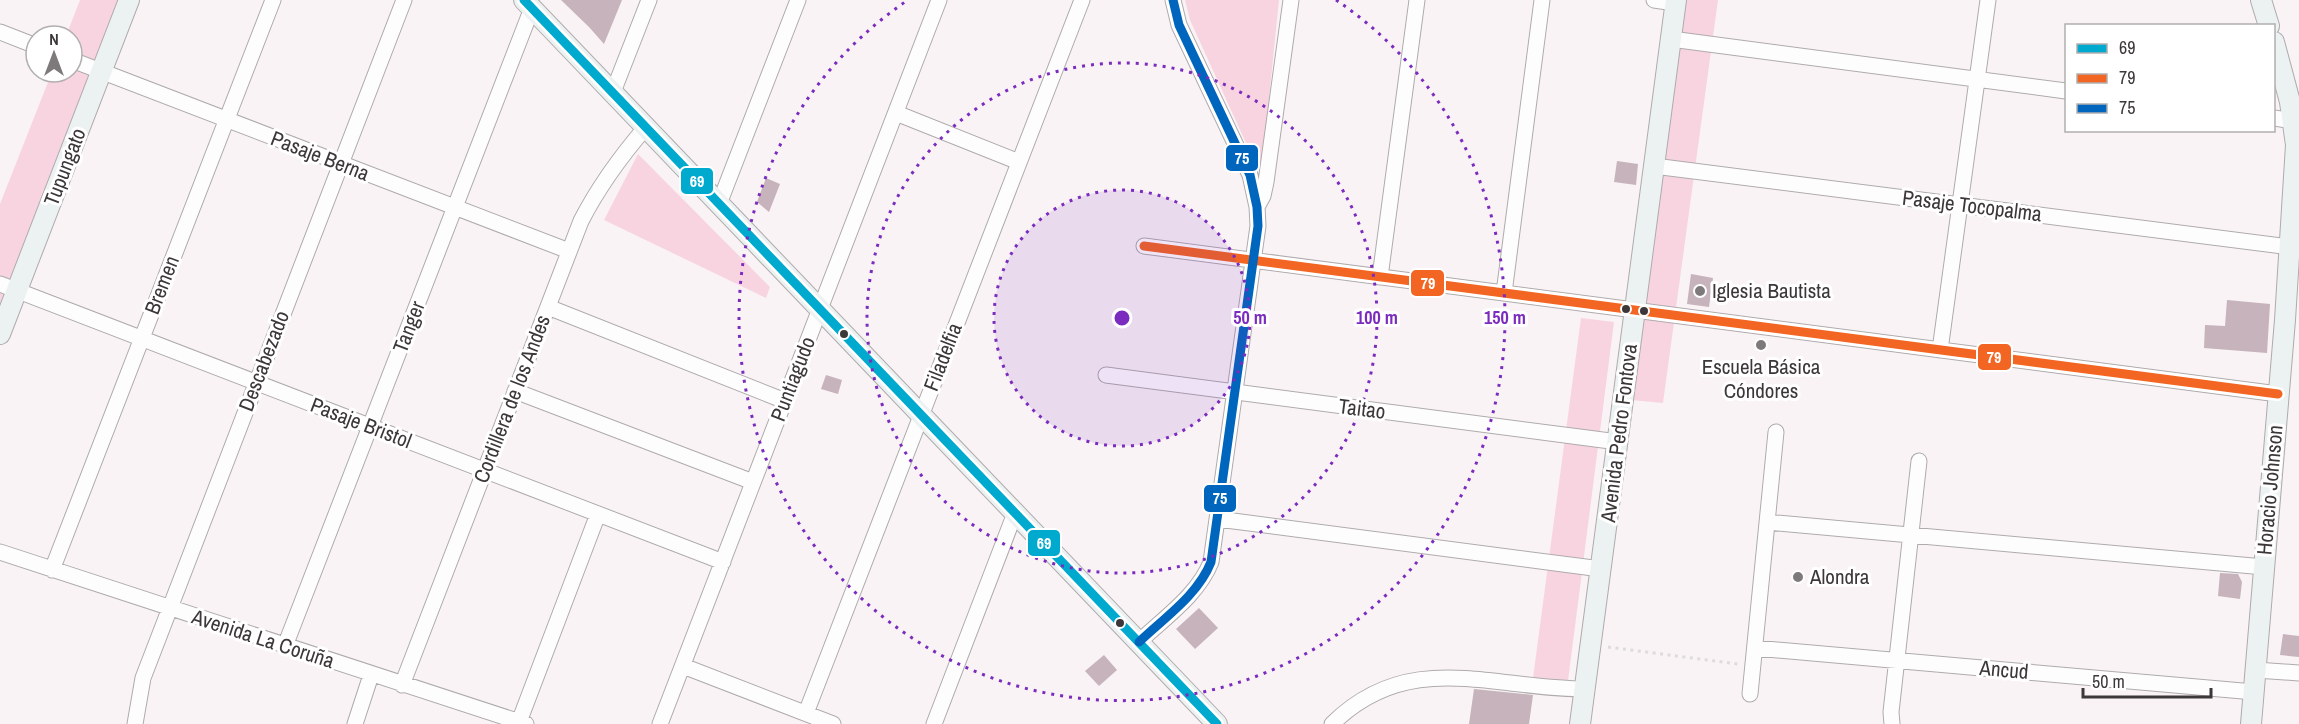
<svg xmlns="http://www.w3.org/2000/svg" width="2299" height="724" font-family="'Archivo Narrow',sans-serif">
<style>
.green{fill:#f8d4e1}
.building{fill:#c6b3bb}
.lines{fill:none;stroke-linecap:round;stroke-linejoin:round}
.street-casing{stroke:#afabac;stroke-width:17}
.secondary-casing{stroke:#afabac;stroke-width:22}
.path{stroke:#dddbdc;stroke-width:3;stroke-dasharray:3 4.5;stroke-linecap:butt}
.street{stroke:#fefdfe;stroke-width:15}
.secondary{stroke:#ecf1f2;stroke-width:20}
.bus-1-casing{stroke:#fff;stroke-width:14}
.bus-2-casing{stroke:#fff;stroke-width:14}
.bus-3-casing{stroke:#fff;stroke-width:14}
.bus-1{stroke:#00a9ce;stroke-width:9}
.bus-2{stroke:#f26522;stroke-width:9}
.bus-3{stroke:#0065bd;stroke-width:9}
.ring{fill:none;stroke:#7b2cbf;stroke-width:3;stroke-dasharray:3 6}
.poi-dot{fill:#7e797b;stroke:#fff;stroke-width:2}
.bus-dot{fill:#3c3739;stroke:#fff;stroke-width:2}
.labels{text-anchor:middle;stroke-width:6;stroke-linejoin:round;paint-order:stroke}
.street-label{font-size:21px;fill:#3c3739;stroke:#fff}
.poi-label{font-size:21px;fill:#3c3739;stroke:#fff;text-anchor:start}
.centre{fill:#7b2cbf;stroke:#fff;stroke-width:3}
.ring-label{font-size:18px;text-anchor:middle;font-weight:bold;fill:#7b2cbf;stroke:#fff;stroke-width:6;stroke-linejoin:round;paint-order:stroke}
.line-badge{stroke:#fff;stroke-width:2}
.badge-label{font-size:16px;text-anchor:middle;font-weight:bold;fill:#fff}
</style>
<rect width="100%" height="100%" fill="#f9f3f5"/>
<path class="green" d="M80 0H118L0 306V204L52 72H72V36H66Z
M1185 0H1279L1261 176 1190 20Z
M1684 0H1718L1663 403 1631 400Z
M638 154 770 287 766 298 604 220Z
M1581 318 1614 322 1568 681 1533 678Z"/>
<path class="building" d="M561 0H622L604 44 589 27Z
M1617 161 1638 164 1636 185 1614 182Z
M766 178 780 184 769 212 757 202Z
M1691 274 1713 278 1709 307 1687 304Z
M2227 300 2270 304 2267 353 2204 348 2205 325 2225 326Z
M826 375 842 380 838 394 821 389Z
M2220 573 2238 574 2242 582 2240 599 2218 596Z
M1199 608 1218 628 1195 649 1176 629Z
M2283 634 2299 636V657L2280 655Z
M1104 655 1117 670 1099 686 1085 671Z
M1474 689 1533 695 1529 724H1469Z"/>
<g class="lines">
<g class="street-casing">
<path id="street" d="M1654 0 1675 3
M0 32 36 46
M1671 39 2066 91
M72 60 569 251
M613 92 649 0
M896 113 1019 162
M2274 118 2294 121
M1654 166 2290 247
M719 204 798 0
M1257 207 1263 196 1266 182 1291 0
M1144 246 2278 394
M1380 277 1417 0
M0 284 723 562
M1504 293 1542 0
M548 307 785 401
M1940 350 1988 0
M1106 375 1618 442
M515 391 753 482
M1218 519 1601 569
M1767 522 2264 567
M0 552 526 724
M52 570 273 0
M1139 642C1164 618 1198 595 1211 562L1258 226 1257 207 1250 175 1179 25 1173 0
M285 646 532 8
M1755 648 2254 692
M683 666 833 724
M2256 670 2299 673
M402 685 581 221C599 186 621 156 646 127
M1750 694 1776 432
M806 713 1082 0
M519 722 598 514
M135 724 143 678 404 0
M355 724 371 675
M660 724 939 0
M934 724 1015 513
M1332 724C1409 648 1492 689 1585 689
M1892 724 1891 712 1919 461"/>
</g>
<g class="secondary-casing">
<path id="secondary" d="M524 0 1217 724
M2261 0 2269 26
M0 334 129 0
M1580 724 1676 0
M2251 724 2285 320 2296 145 2290 102 2274 42"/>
</g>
<path class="path" d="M1608 647 1738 664"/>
<use href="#street" class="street"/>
<use href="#secondary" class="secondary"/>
<g class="bus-1-casing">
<path id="bus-1" d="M524 0 1217 724"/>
</g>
<g class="bus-2-casing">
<path id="bus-2" d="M1144 246 2278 394"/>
</g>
<g class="bus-3-casing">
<path id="bus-3" d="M1139 642C1164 618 1198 595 1211 562L1258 226 1257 207 1250 175 1179 25 1173 0"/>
</g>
<use href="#bus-1" class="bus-1"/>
<use href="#bus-2" class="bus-2"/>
<use href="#bus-3" class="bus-3"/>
</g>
<circle cx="1122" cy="318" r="128" fill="#7b2cbf" fill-opacity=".12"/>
<g class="ring">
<circle cx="1122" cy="318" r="128"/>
<circle cx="1122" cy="318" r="255"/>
<path d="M1336 0A383 383 0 1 1 908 0"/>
</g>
<g class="poi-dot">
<circle cx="1700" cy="291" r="6"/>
<circle cx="1761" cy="345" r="6"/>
<circle cx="1798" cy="577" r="6"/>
</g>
<g class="bus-dot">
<circle cx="1626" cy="309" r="5"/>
<circle cx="1644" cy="311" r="5"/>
<circle cx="844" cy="334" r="5"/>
<circle cx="1120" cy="623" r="5"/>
</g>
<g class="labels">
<g class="street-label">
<text transform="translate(320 156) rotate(21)" y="7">Pasaje Berna</text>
<text transform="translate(65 167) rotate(-69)" y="7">Tupungato</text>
<text transform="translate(1972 206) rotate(7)" y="7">Pasaje Tocopalma</text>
<text transform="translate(162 285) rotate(-69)" y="7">Bremen</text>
<text transform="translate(409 327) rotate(-69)" y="7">Tanger</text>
<text transform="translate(943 357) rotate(-69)" y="7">Filadelfia</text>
<text transform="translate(264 361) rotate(-69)" y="7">Descabezado</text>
<text transform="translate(793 379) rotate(-69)" y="7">Puntiagudo</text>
<text transform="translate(512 399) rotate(-69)" y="7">Cordillera de los Andes</text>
<text transform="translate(1362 409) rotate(7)" y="7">Taitao</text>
<text transform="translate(361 423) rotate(21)" y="7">Pasaje Bristol</text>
<text transform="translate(1619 433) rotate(-83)" y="7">Avenida Pedro Fontova</text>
<text transform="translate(2270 490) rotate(-85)" y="7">Horacio Johnson</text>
<text transform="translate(263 639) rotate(18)" y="7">Avenida La Coruña</text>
<text transform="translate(2004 670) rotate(5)" y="7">Ancud</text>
</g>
<g class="poi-label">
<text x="1712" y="298">Iglesia Bautista</text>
<text x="1761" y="374" text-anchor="middle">Escuela Básica<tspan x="1761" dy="24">Cóndores</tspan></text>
<text x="1810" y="584">Alondra</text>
</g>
</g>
<circle cx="1122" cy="318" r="9" class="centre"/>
<g class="ring-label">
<text x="1250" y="324">50 m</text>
<text x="1377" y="324">100 m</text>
<text x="1505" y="324">150 m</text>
</g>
<g class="line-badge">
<rect x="1225" y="144" width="34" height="28" rx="6" fill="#0065bd"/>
<rect x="680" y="167" width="34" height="28" rx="6" fill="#00a9ce"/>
<rect x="1410" y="269" width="35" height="28" rx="6" fill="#f26522"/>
<rect x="1977" y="343" width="35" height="28" rx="6" fill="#f26522"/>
<rect x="1203" y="484" width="34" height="29" rx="6" fill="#0065bd"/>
<rect x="1027" y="529" width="34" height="28" rx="6" fill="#00a9ce"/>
</g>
<g class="badge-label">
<text x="1242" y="164">75</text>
<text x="697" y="187">69</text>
<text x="1428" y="289">79</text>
<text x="1994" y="363">79</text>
<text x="1220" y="504">75</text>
<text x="1044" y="549">69</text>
</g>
<rect x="2065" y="24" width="210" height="108" fill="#ffffff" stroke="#b1afb0" stroke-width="1.5"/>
<rect x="2077" y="44" width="30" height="9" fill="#00a9ce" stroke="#b1afb0" stroke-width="1.5"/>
<text x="2119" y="54" font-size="18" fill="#3c3739">69</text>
<rect x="2077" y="74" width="30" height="9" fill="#f26522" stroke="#b1afb0" stroke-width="1.5"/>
<text x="2119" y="84" font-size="18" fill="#3c3739">79</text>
<rect x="2077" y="104" width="30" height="9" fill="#0065bd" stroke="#b1afb0" stroke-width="1.5"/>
<text x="2119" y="114" font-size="18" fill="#3c3739">75</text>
<g transform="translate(54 54)"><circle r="28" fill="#ffffff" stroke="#b1afb0" stroke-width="1.5"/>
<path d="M0-4.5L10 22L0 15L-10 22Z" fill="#7e797b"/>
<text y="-9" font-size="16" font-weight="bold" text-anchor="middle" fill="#3c3739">N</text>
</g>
<path d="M2083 688v9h128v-9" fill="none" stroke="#3c3739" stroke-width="3"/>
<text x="2092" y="688" font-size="18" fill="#3c3739" stroke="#ffffff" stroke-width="4.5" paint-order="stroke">50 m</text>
</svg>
